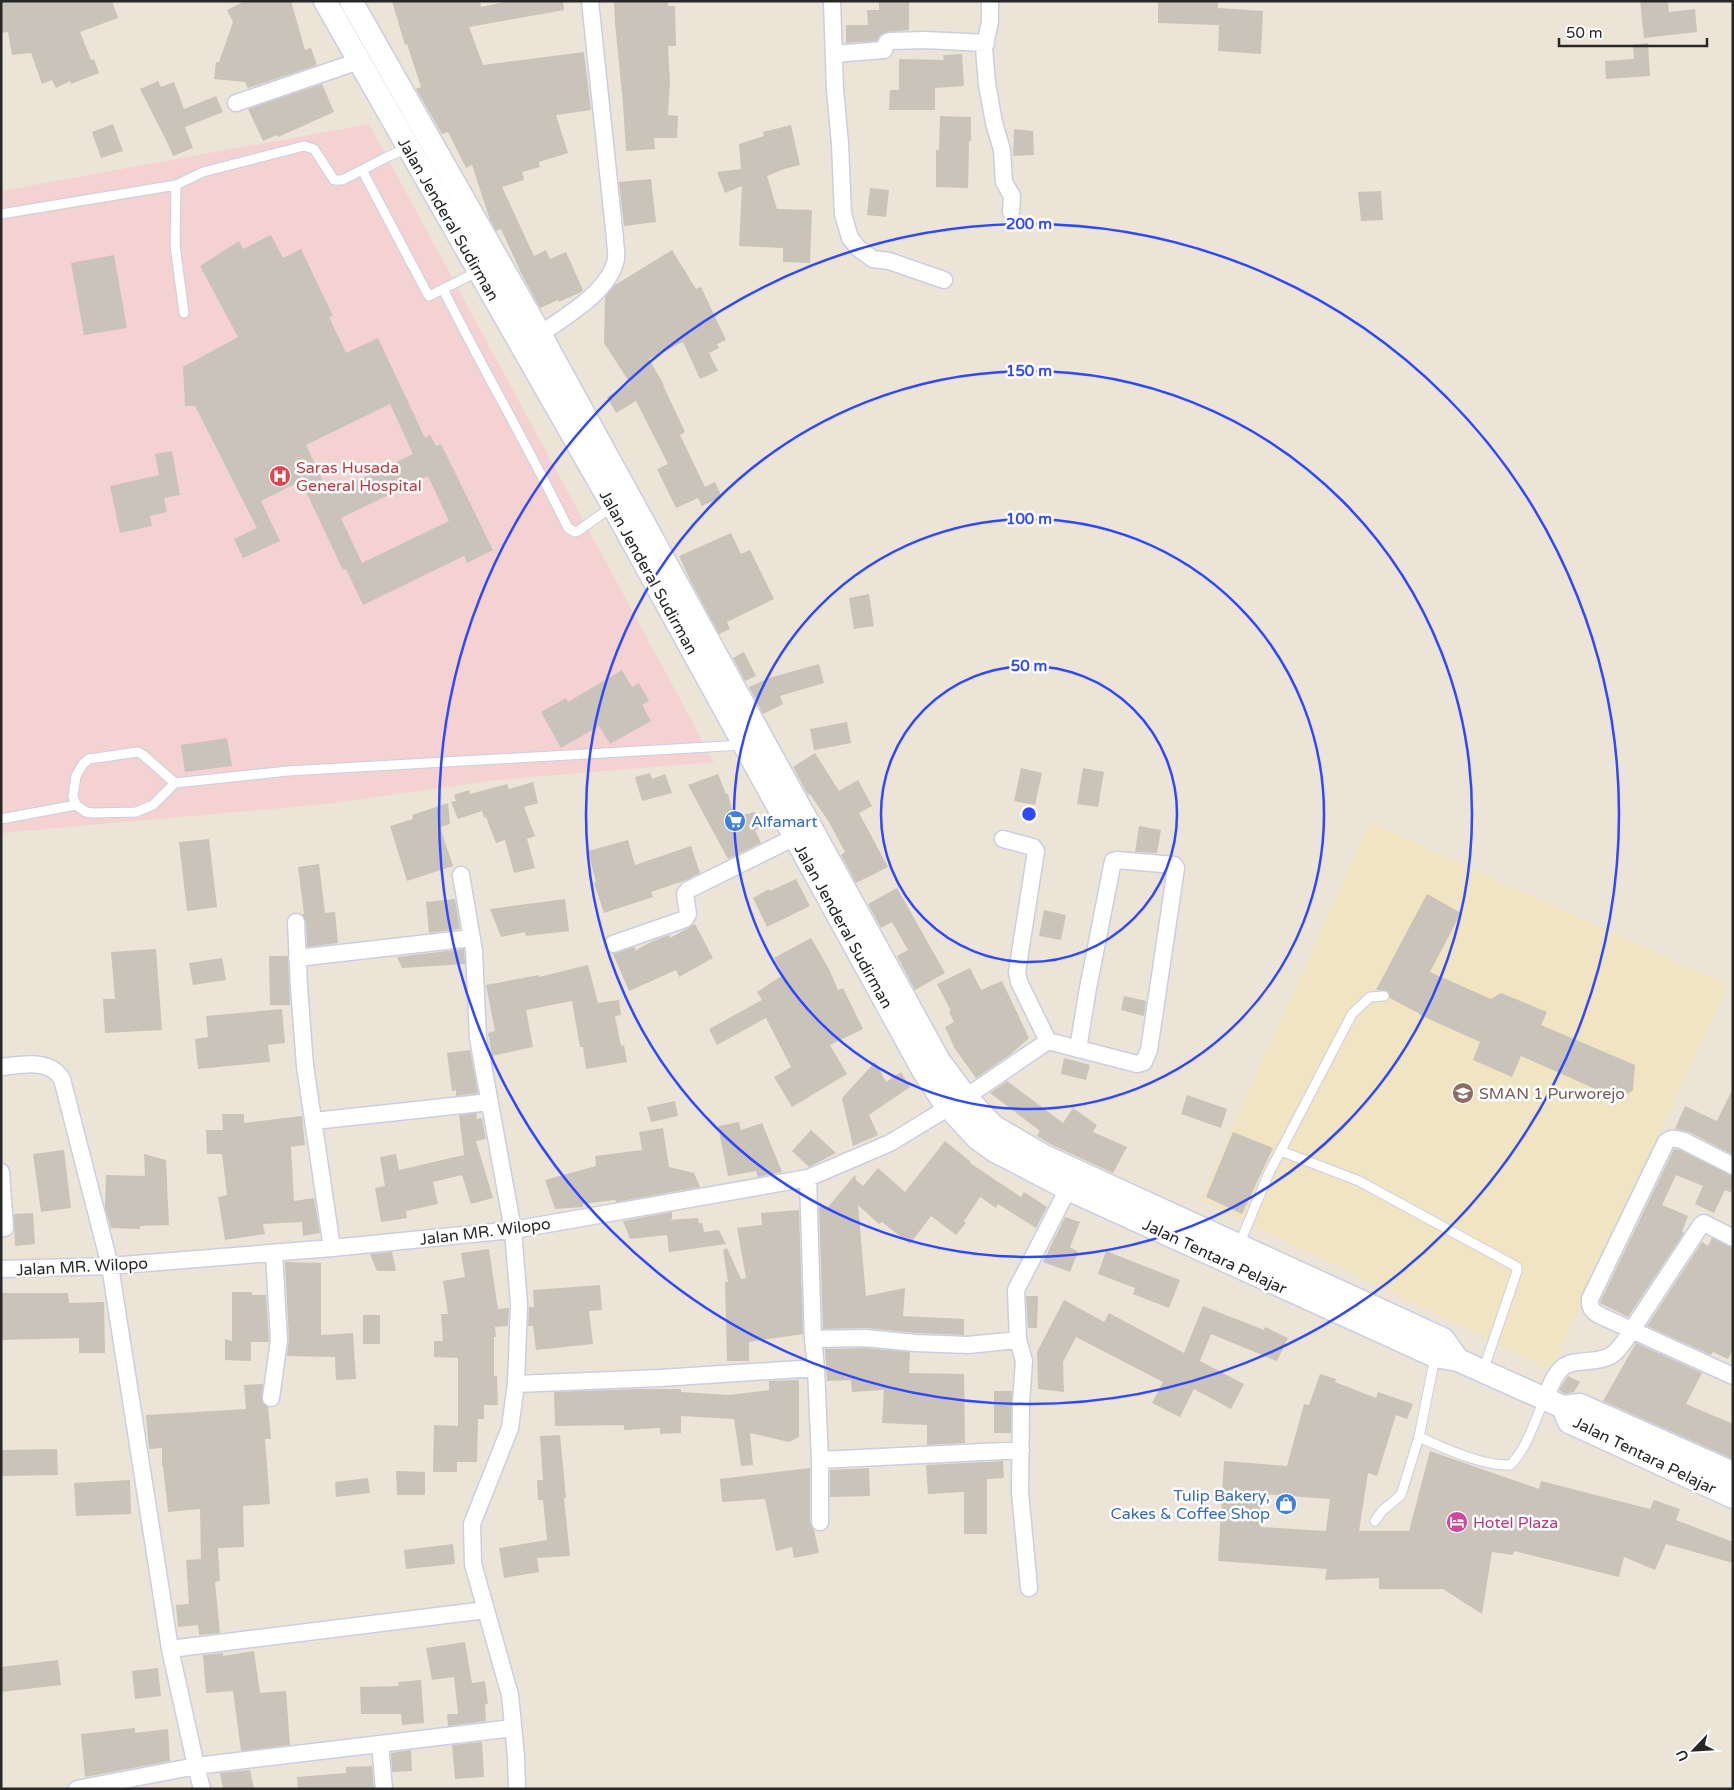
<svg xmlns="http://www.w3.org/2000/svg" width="1734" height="1790" font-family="'Varela Round',sans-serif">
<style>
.education{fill:#f0e4c3}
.medical{fill:#f4d2d1}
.building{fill:#c9c3b9;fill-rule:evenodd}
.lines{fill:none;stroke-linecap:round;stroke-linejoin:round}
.service-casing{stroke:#cbcee2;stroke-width:11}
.minor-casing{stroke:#cbcee2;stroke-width:19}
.secondary-casing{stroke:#cbcee2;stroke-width:25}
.service{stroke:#fff;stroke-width:9}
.minor{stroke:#fff;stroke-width:16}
.secondary{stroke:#fff;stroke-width:22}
.ring{fill:none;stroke:#2f48ff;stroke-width:2.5}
.labels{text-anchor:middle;stroke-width:5;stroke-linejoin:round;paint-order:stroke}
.street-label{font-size:16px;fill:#272727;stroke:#fff}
.health-label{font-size:16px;fill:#be3a42;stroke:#fff;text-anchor:start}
.shop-label{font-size:16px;fill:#366cbe;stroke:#fff;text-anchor:start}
.education-label{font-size:16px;fill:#785e54;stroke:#fff;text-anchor:start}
.hotel-label{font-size:16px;fill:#b23c85;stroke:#fff;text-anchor:start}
.centre{fill:#2f48ff;stroke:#fff;stroke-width:2.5}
.ring-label{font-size:15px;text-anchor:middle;font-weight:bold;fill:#2f48ff;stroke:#fff;stroke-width:5;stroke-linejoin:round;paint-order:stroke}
</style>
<rect width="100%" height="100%" fill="#ece4d6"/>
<path class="education" d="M1370 822 1728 985 1551 1370 1200 1200Z"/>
<path class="medical" d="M369 124 714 762 497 780 327 804 1 833V191Z"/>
<path class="building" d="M1 1H112L118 18 80 32 91 60 94 59 99 73 71 84 70 81 56 88 52 80 42 84 31 53 12 55 8 32 1 33Z
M245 1H291L305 50 311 48 317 65 248 88 245 82 214 79 216 62H219L233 22 227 10Z
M392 1H480L481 7 510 1H563L564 10 469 27 483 65 584 52 591 110 556 115 568 153 539 162 540 167 522 172 524 180 502 187 534 256 546 250 550 259 566 252 583 290 581 292 559 302 558 300 540 308 523 277 501 229 496 231 490 220 472 165 466 168 448 132 442 134 416 89 421 87 407 44 405 45Z
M614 1H668V6H675L676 46H668L670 83 668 115 678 116 677 138H654L655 149 626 151 623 104 615 23Z
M879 1H909V30L887 32 880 35 877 41 846 43V25H868L867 10H879Z
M1158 1 1218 2V8L1263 11 1261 54 1218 51 1219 25 1158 23Z
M1640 1H1668L1669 12 1695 9 1697 32 1644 38Z
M1648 43 1650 76 1606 79 1605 61 1634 59 1633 45Z
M962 54 964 86 935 88V110H889L890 90H899V59L944 60 943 55Z
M158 81 161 87 174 82 184 109 216 96 223 112 185 127 193 148 173 156 168 144 140 89Z
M322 84 334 112 278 137 277 135 263 141 248 109Z
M940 116 971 117V141H969L968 188 936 187V150H939Z
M113 124 123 151 101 158 92 132Z
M791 125 800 165 784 169 767 176 777 209 812 210 810 263 783 262V248L739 246 742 186 725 193 717 172 741 169 739 144 764 136 763 132Z
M1014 129 1033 131 1034 155 1013 156Z
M651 179 656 222 624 226 619 182Z
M870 188 889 190 886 217 867 215Z
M1381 191 1383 220 1361 221 1358 192Z
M271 235 283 258 301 249 333 316 329 317 346 353 378 338 425 438 430 435 436 446 441 444 493 550 467 563 464 556 363 605 346 569 343 570 301 481 261 501 280 541 243 558 234 539 257 528 195 406H185L183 367 238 337 200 266 239 241 243 249ZM390 404 413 454 329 494 306 445ZM428 476 449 521 362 563 341 518Z
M672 250 696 289 701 287 726 340 717 344 719 348 709 353 718 371 700 379 683 342 649 359 664 385H663L685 432 680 435 705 487 715 482 722 497 702 506 698 498 676 508 657 469 668 464 636 401 616 413 607 397 630 383 604 343 605 297 615 285Z
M114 255 127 328 84 335 71 263Z
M172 451 180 495 164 498 167 512 150 516 152 526 120 533 110 486 159 475 155 454Z
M731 533 741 554 750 550 774 599 727 622 730 629 719 634 691 582 679 556Z
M869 594 874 626 854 629 849 598Z
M744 652 756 676 745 681 733 658Z
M819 664 824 683 780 696 783 704 763 714 749 687 769 678Z
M622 670 632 687 639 683 649 701 642 705 651 721 610 744 599 726 561 748 541 712 566 698 568 702Z
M847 722 851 743 814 750 810 729Z
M227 738 232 766 185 772 181 745Z
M815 753 839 791 858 780 872 806 859 813 888 867 856 883 841 855 845 852 829 822 810 794 808 795 793 767Z
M1021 768 1042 773 1035 805 1014 801Z
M1083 768 1104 772 1098 807 1077 804Z
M650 773 652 779 665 774 672 793 642 801 635 777Z
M718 774 726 794H728L734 817 755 812 759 829 755 830 761 843 728 859 688 785Z
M533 782 538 803 524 807 535 836 527 839 535 868 514 873 505 840 496 843 486 817 484 818 482 811 458 819 451 802 456 801 454 795 469 790 470 794 507 784 509 789Z
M448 803 450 824 440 827 453 866 407 881 390 826 413 819 412 815Z
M1139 826 1161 830 1157 853 1135 852Z
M209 839 217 907 187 911 179 842Z
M628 840 635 865 691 846 700 873 686 880 651 892 653 897 604 913 594 883 596 882 588 851Z
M319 864 325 913 335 912 338 943 307 947 306 922 302 914H304L298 867Z
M796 879 810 906 767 927 753 898 769 889 770 891Z
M897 888 945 973 915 990 897 956 908 950 892 922 881 928 868 904Z
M1427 894 1461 913 1430 972 1491 999 1501 993 1547 1012 1541 1025 1635 1065 1633 1090 1620 1100 1521 1056 1512 1077 1473 1060 1480 1042 1420 1015V1014L1390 998 1389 993 1387 991 1376 990Z
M455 899 460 929 429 933 426 902Z
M565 899 569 931 526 936 525 932 501 937 490 909Z
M1044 910 1066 915 1061 940 1039 936Z
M695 924 713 958 679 977 676 970 629 991 613 954 634 947 636 950 653 941 669 935 670 938Z
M811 938 829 969 838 990 843 988 863 1029 830 1045 847 1074 792 1107 774 1077 791 1067 766 1018 717 1045 709 1029 762 1000 757 992 783 975 774 958Z
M156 949 162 1030 105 1033 103 999H115L111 952Z
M464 949 465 964 402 968 397 957Z
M269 956H288L290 1005H270Z
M222 958 226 980 193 985 189 963Z
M588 965 598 1003 619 1000 621 1015 615 1016 621 1046 624 1045 627 1062 586 1069 583 1047H580L572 1001 526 1010 533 1047 492 1056 488 1033 495 1031 486 985 539 975V977Z
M970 968 981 990 1002 981 1029 1038 1011 1054 976 1078 955 1049 945 1027 954 1022 949 1012 951 1011 937 984Z
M1124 996 1146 1001 1144 1016 1121 1010Z
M282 1009 285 1043 268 1045 270 1062 198 1069 195 1039 208 1037 206 1016Z
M470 1050 478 1093 456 1096V1090L452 1091 447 1053Z
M1064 1058 1090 1065 1086 1080 1061 1074Z
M875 1062 886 1082 901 1072 910 1087 869 1115 878 1135 853 1146 842 1098Z
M1007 1081 1063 1123 1073 1108 1097 1125 1093 1132 1127 1147 1113 1173 1050 1144 1037 1136 1040 1131 990 1093Z
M1733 1088V1155L1689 1132 1675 1129 1685 1106 1717 1121Z
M1187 1095 1227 1109 1221 1128 1181 1114Z
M675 1101 678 1116 651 1122 647 1107Z
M477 1113 476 1119 482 1118 486 1139 476 1141 493 1198 471 1204 462 1175 433 1182 438 1204 406 1211 407 1218 381 1222 375 1188 385 1186 380 1157 396 1154 399 1170 464 1155 459 1115Z
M222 1114H244V1123L302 1116 305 1145 291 1147 294 1201 314 1198 320 1233 303 1236 302 1222 263 1224 265 1234 225 1240 218 1197 227 1195 222 1154H207L206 1130H223Z
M739 1122 741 1130 762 1123 782 1172 758 1177 756 1171 728 1176 718 1126Z
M663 1128 669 1167 694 1173 700 1187 616 1202 615 1200 583 1204V1207L555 1209 545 1180 596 1166 595 1156 642 1150 639 1132Z
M811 1130 836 1153 809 1167 792 1151Z
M1233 1132 1273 1148 1242 1214 1206 1197Z
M945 1141 971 1162 970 1163 1021 1197 1024 1192 1047 1207 1036 1228 998 1204 996 1208 980 1197 964 1221 966 1223 956 1235 931 1216 910 1244 882 1222 879 1224 858 1205 866 1296 905 1288 903 1316 964 1319V1335L917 1333 866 1328 823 1329 819 1207H828L855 1175 856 1180 863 1186 878 1168 905 1192Z
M1674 1149 1680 1150 1733 1176V1193L1725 1190 1714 1213 1695 1204 1703 1186 1676 1175 1662 1205 1688 1216 1682 1232 1684 1233 1628 1317 1600 1303V1302Z
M64 1150 71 1208 41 1212 33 1154Z
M144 1154 166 1160 169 1225 140 1226V1229L111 1228 105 1208 106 1175 145 1176Z
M799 1210 803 1334 749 1342V1361H727L725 1282H728L723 1250 727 1248 741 1279 746 1278 737 1228 762 1225 761 1213Z
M672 1212V1219L669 1220 698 1218 699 1223H702L704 1232 719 1230 726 1244 669 1252 667 1235 630 1239 623 1221Z
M33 1213 35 1244 15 1246 14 1214Z
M1065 1217 1080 1222 1070 1247 1078 1252 1070 1272 1043 1262Z
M1712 1238 1733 1248V1349L1728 1359 1713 1352 1711 1355 1647 1326 1702 1242 1708 1246Z
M489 1249 498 1309 509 1308 508 1326 495 1327 496 1337H494V1376H497L498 1405H484V1419H478L477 1462H457V1472H433L434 1425 458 1426V1358L434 1357V1341H443L441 1314H448L443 1281 465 1277 461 1253Z
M1106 1251 1180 1280 1169 1308 1133 1294 1135 1288 1098 1274Z
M392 1252 396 1271H377L370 1254Z
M285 1262 321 1263V1335L353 1333 356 1379 336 1380 335 1357 287 1356 289 1339Z
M600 1285 602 1310 589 1311 593 1344 536 1350 533 1326H528L529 1307H534L533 1290Z
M232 1292H252V1295H266L269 1342H251V1361L225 1360V1339L232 1341Z
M1 1293H68L69 1303 104 1302 105 1353H79V1338L1 1340Z
M1026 1296H1038L1037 1328H1028Z
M1064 1300 1104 1322 1109 1313 1184 1353 1203 1306 1264 1330 1265 1327 1288 1338 1277 1361 1211 1334 1200 1361 1244 1384 1231 1409 1194 1389 1180 1417 1152 1403 1163 1382 1076 1337 1063 1362 1064 1392 1038 1389 1037 1352Z
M363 1315H380V1344H363Z
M1636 1343 1702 1373 1686 1404 1733 1424V1459L1603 1401Z
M865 1348 910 1352 909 1373 964 1374 965 1443 927 1445V1425L882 1423 884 1390 852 1392 851 1380 827 1381 825 1349Z
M1320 1374 1336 1379 1335 1382 1376 1398 1378 1392 1413 1404 1407 1419 1396 1415 1377 1476 1368 1473 1359 1531H1409L1430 1451 1539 1489 1541 1481 1650 1509 1654 1500 1680 1509 1676 1520 1733 1542V1563L1666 1544 1655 1570 1624 1557 1619 1577 1514 1551 1513 1555 1492 1552 1482 1614 1443 1589H1379V1578L1325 1580 1327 1569 1218 1561 1224 1461 1287 1466 1304 1404 1309 1405ZM1262 1494 1330 1499 1326 1531 1260 1527Z
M1568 1376 1580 1382 1574 1392 1565 1394 1559 1390Z
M799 1380V1437L789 1442 750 1433 753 1465 741 1466 734 1419 681 1416V1433L660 1434V1428L624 1430V1425L555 1426 554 1392 638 1389H681V1392L729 1395 769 1390V1381Z
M263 1384 262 1401 268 1407 271 1439H265L270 1504 243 1506 244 1547 218 1548 220 1581 215 1582 220 1633 199 1635 198 1625 178 1627 176 1605 189 1604 186 1560 201 1559 200 1509 168 1512 163 1466H162V1448L149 1449 146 1415 246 1409 244 1385Z
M994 1391H1012L1011 1433H994Z
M560 1435 566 1498H564L570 1556 537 1558 539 1572 504 1578 499 1548 547 1540 543 1500H538L537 1480H543L540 1436Z
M57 1449 58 1475 2 1476V1450Z
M1003 1461 1004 1478 987 1479V1534H964V1492L928 1494 926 1465Z
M810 1468V1522L814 1530 819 1553 794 1558 792 1547 776 1551 765 1499 722 1502 720 1479Z
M869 1468 870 1496 830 1497V1470Z
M396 1471 425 1472V1495H397Z
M368 1478 370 1493 336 1497 335 1482Z
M130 1480 131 1514 76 1516 74 1483Z
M453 1544 455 1564 406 1569 404 1550Z
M465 1642 472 1683 485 1681 488 1704H485L486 1721 448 1726 447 1714H458L454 1677 432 1680 426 1648Z
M254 1651 260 1693 286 1691 290 1745 241 1751 233 1691 206 1693 203 1655 223 1653V1656Z
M58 1660 61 1685 1 1692V1667Z
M158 1668 161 1696 135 1699 132 1671Z
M421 1680 424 1723 402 1725 401 1714H361L360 1687 399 1686 398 1682Z
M135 1728V1733L168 1729 170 1761 85 1777 81 1734Z
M482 1742 484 1777 455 1779 452 1745Z
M411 1750 412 1771 392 1772 391 1753Z
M372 1766 374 1789H298L297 1777 346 1773V1767Z
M250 1770 254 1789H223L220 1773Z"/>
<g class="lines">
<g class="service-casing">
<path id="service" d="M408 148 387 157 362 170 426 291 429 296 443 289C483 370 529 447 568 528L575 532 578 531 613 506
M176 185 175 245 184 313
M1 214 176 185 203 172 304 146 314 149 334 180H342L362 170
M443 289 479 271
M175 783 153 805 136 812 93 813 86 812 76 805 73 796 76 776 83 764 89 759 138 752 143 755 175 783 288 771 743 745
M1 819 76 805
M1281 1151 1359 1181 1517 1267V1271L1483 1371
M1239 1245 1268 1175 1352 1014 1370 997 1384 996
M1419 1437 1435 1357
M1375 1521 1382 1511 1401 1495 1419 1437C1445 1448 1481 1466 1510 1465 1527 1449 1535 1420 1544 1400"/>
</g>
<g class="minor-casing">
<path id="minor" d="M832 1 835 89 840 144 843 214 850 238 858 248 873 259 889 261 944 280
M990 1V22L984 48 987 84 994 123 1002 150 1004 182 1012 196 1011 212
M834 54 884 50 887 42 890 41 925 40 986 43
M236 103 359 61
M540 334C565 317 610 291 616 259 617 253 615 245 615 239L590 1
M1003 839 1033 847 1036 851 1017 972 1019 982 1048 1041
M461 875 474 951 478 1038 513 1230 519 1304 516 1384 510 1428 472 1524 473 1564 510 1695 516 1756 517 1789
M296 922 299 987 305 1066 332 1248
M613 944 685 919 688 914 685 894 688 890 795 837
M297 958 472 938
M1 1067C22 1065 50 1058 62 1079L110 1266 170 1649 196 1766 202 1789
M966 1097 1048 1041 1137 1064 1144 1062 1149 1050 1176 868 1174 865 1117 860 1113 861 1088 988 1078 1049
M314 1121 490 1102
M1733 1166 1684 1141C1677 1139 1672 1137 1666 1142L1590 1299C1589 1308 1593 1312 1601 1316L1733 1376
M1 1172 5 1228
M808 1178 813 1339 816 1368 820 1460V1522
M1 1269 110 1266 332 1248 513 1230 808 1178 890 1143 949 1107
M813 1339 865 1338 916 1343 968 1345 1018 1340
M516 1384 660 1378 816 1368
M271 1398 279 1340 274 1253
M1545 1399C1550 1388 1553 1376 1562 1368 1572 1358 1597 1364 1610 1356 1616 1353 1620 1347 1624 1342L1701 1225 1704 1223 1733 1238
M820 1460 1021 1450
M1029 1588 1020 1492 1021 1403 1024 1361 1018 1340 1016 1290 1068 1189
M170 1649 486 1610
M380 1744 384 1789
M77 1789 196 1766 513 1728"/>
</g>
<g class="secondary-casing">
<path id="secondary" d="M325 1 613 506 924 1072 943 1101 977 1138 995 1151 1068 1189 1435 1356 1458 1360 1563 1407 1580 1405 1733 1473
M351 1 540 334 939 1061 966 1097 993 1126 1044 1156 1443 1339 1458 1360
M1563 1407 1569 1422 1733 1497"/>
</g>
<use href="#service" class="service"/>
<use href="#minor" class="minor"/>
<use href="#secondary" class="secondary"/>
</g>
<g class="ring">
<circle cx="1029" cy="814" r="148"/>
<circle cx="1029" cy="814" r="295"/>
<circle cx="1029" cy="814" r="443"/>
<circle cx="1029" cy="814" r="590"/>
</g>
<defs>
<g id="hospital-disc" transform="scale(1.125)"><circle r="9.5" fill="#e0444e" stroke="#fff"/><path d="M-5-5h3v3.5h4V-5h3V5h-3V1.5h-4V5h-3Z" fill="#fff"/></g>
<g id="supermarket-disc" transform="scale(1.125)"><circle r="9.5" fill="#3f7fe0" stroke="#fff"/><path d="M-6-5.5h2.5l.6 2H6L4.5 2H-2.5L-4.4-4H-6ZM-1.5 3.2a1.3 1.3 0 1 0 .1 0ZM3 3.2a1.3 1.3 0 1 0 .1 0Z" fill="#fff"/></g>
<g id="school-disc" transform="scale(1.125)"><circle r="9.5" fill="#8d6e63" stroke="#fff"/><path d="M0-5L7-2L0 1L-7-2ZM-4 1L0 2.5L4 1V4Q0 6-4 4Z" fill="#fff"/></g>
<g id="shop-disc" transform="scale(1.125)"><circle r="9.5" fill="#3f7fe0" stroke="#fff"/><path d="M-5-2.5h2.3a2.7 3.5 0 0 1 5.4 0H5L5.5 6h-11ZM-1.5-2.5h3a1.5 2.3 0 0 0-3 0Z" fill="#fff"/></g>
<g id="hotel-disc" transform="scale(1.125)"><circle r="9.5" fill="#d1479c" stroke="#fff"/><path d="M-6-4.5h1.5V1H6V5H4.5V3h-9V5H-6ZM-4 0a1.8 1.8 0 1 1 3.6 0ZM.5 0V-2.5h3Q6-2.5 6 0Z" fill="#fff"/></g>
</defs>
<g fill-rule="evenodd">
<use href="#hospital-disc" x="280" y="476"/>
<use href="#supermarket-disc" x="735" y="821"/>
<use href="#school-disc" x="1463" y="1093"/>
<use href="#shop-disc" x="1286" y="1504"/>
<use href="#hotel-disc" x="1457" y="1522"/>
</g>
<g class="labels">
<g class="street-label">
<text transform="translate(449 219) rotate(60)" y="6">Jalan Jenderal Sudirman</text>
<text transform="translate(649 572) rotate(61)" y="6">Jalan Jenderal Sudirman</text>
<text transform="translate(844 926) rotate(61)" y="6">Jalan Jenderal Sudirman</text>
<text transform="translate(485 1231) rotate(-7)" y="6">Jalan MR. Wilopo</text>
<text transform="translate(1215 1256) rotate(25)" y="6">Jalan Tentara Pelajar</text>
<text transform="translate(82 1266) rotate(-3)" y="6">Jalan MR. Wilopo</text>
<text transform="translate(1645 1455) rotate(26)" y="6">Jalan Tentara Pelajar</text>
</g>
<g class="health-label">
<text x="296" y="473">Saras Husada<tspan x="296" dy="18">General Hospital</tspan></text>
</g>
<g class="shop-label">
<text x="751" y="827">Alfamart</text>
<text x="1270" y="1501" text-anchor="end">Tulip Bakery,<tspan x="1270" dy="18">Cakes &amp; Coffee Shop</tspan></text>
</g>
<g class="education-label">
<text x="1479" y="1099">SMAN 1 Purworejo</text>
</g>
<g class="hotel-label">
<text x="1473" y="1528">Hotel Plaza</text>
</g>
</g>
<circle cx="1029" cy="814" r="8" class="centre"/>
<g class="ring-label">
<text x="1029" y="229">200 m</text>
<text x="1029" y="376">150 m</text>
<text x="1029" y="524">100 m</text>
<text x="1029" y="671">50 m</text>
</g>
<rect width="1734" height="1790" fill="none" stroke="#272727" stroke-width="5"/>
<g transform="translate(1694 1750) rotate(245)" stroke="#ffffff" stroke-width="4" paint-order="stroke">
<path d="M0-4L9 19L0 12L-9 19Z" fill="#272727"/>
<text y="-8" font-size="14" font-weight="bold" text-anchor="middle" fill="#272727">U</text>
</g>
<path d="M1559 38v8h148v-8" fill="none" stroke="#272727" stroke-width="2.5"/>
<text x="1566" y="38" font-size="15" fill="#272727" stroke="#ffffff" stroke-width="4" paint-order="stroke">50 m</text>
</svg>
